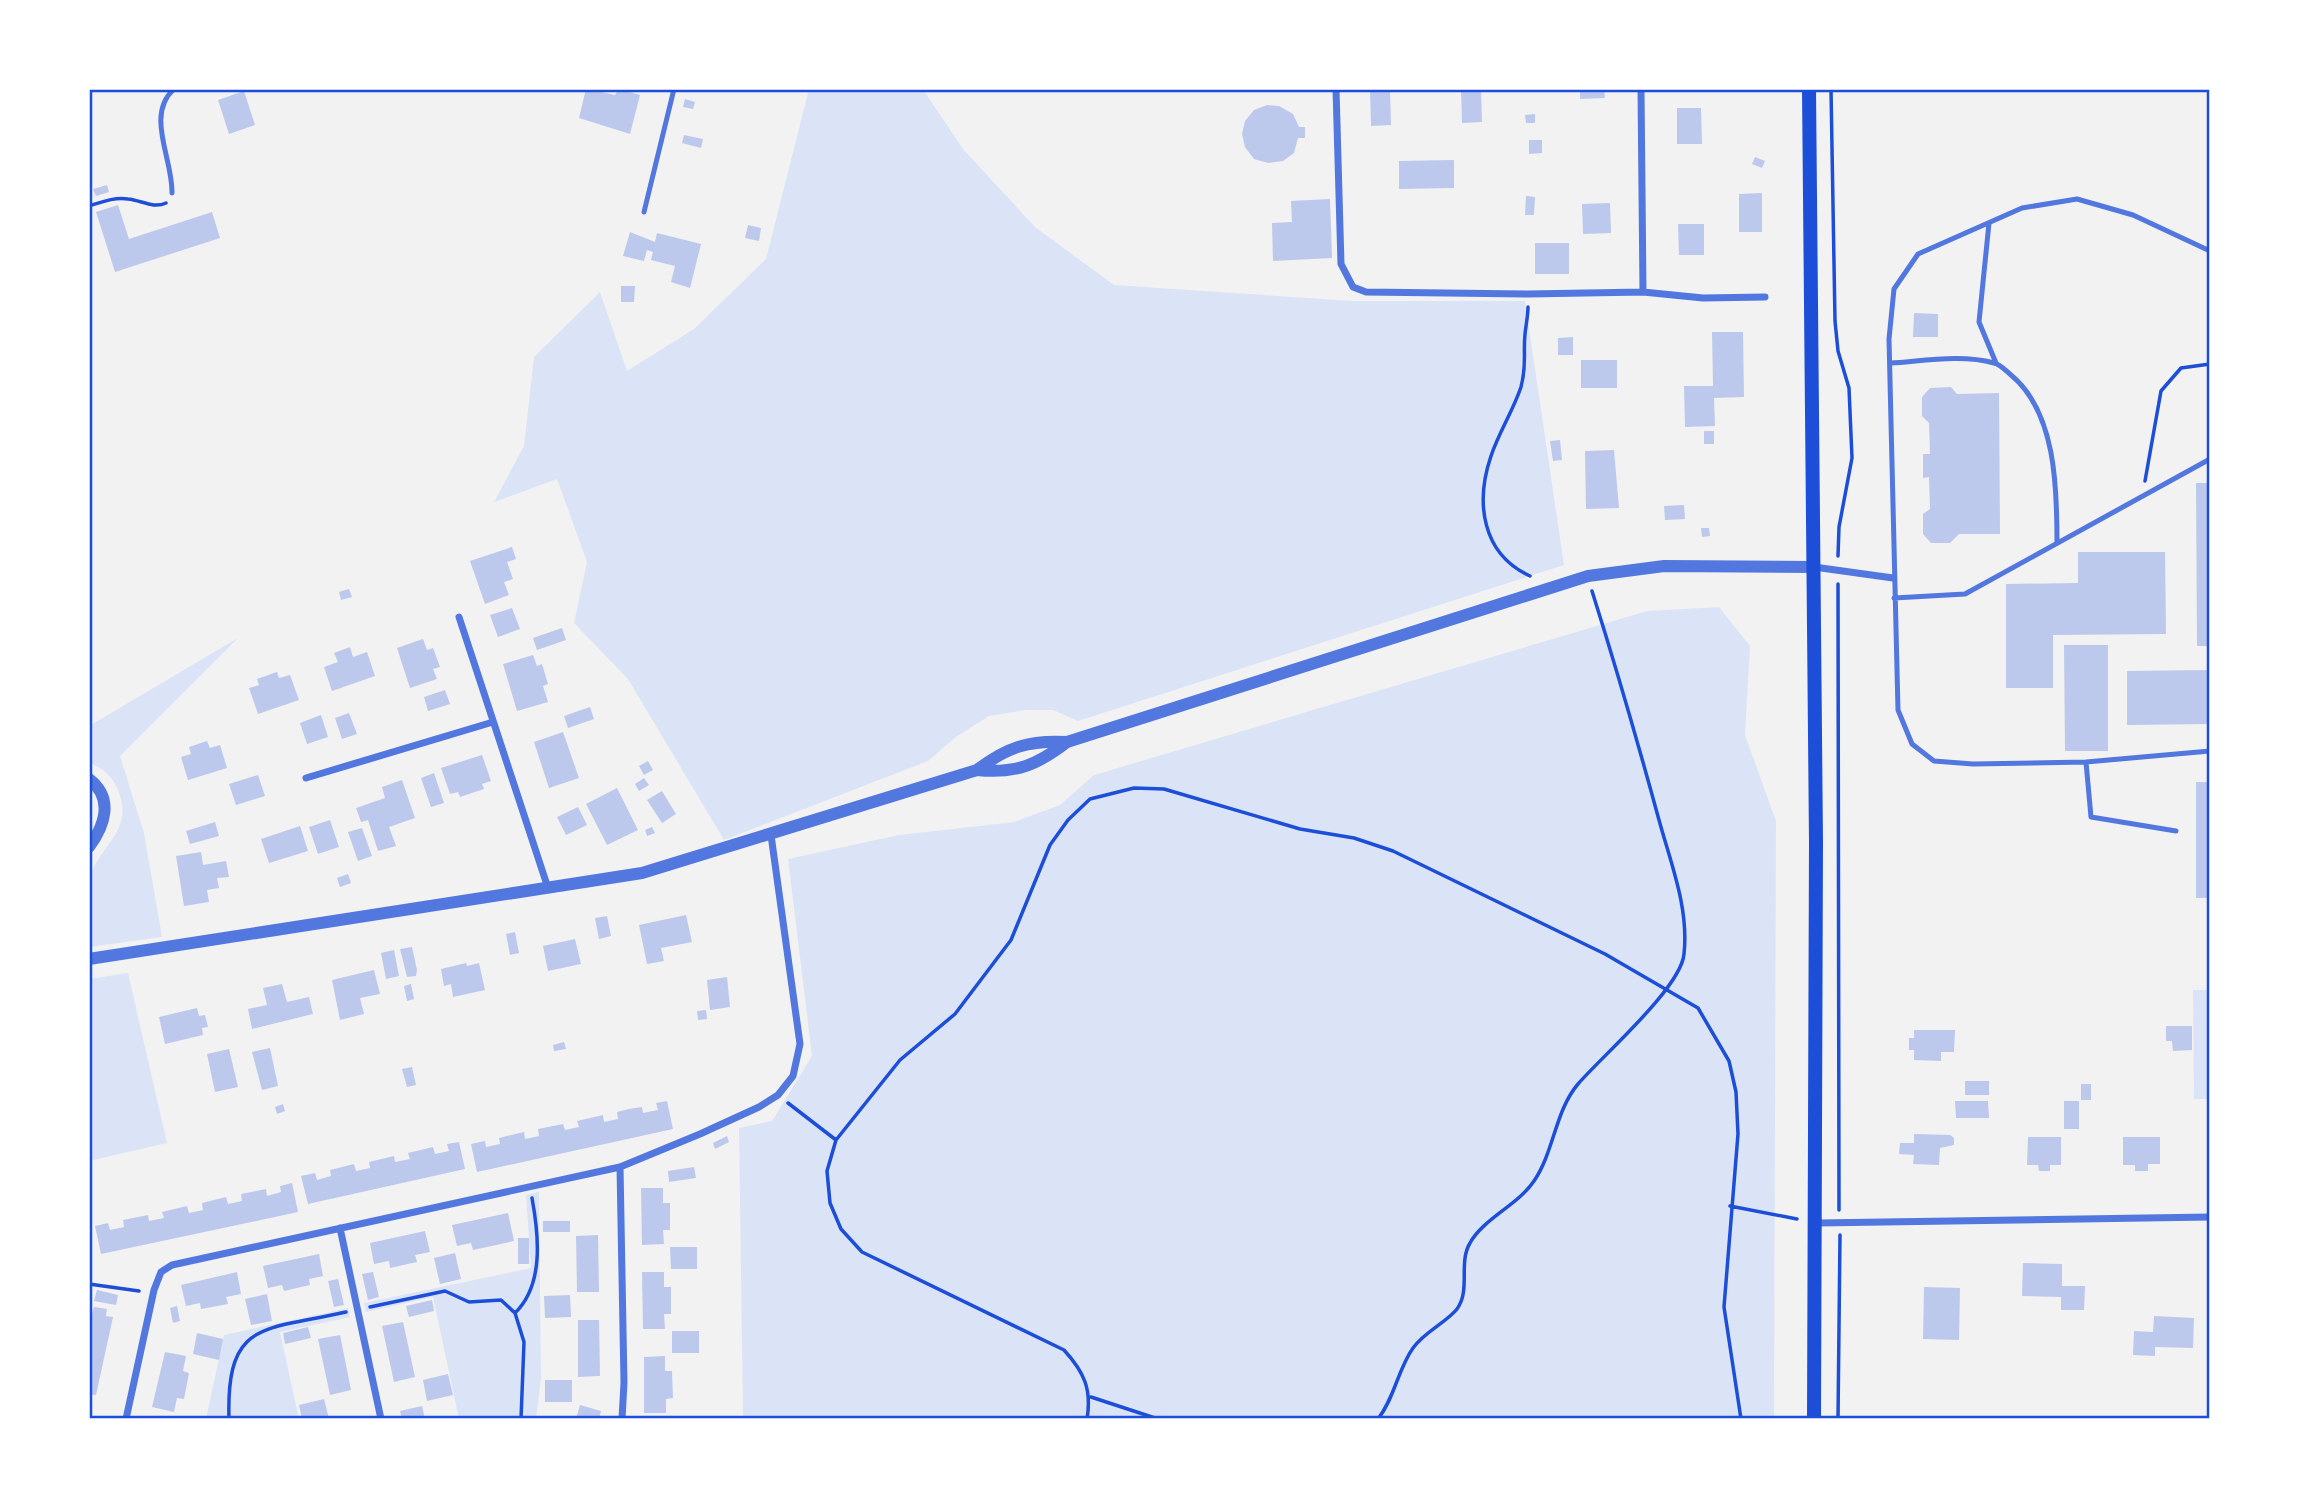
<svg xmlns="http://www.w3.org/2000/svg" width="2299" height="1508" font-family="Arial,sans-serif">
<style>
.green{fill:#dbe4f7}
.building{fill:#bdc9ec}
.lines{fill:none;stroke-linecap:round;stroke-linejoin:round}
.path{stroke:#1d4ed8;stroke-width:3.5}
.service{stroke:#5277de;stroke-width:5}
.minor{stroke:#5277de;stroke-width:7}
.tertiary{stroke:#5277de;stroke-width:12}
.secondary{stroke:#1d4ed8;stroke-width:14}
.neatline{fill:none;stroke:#1d4ed8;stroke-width:2.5}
</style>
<rect width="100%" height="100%" fill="#f2f2f2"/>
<path class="green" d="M809 89 924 91 963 149 1035 227 1114 285 1353 301H1525L1564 565 1078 721 1053 710H1026L989 716 956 737 928 761 724 840 628 679 574 623 587 562 557 479 494 502 524 446 534 357 600 292 627 371 694 329 766 259Z
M1719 607 1750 646 1745 735 1776 821 1774 1419H743L739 1128 772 1121 812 1056 788 859 899 835 1014 822 1060 805 1094 775 1647 611Z
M238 638 120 756 144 833 162 937 89 947C89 930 84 891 90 876 101 845 133 830 119 793 114 778 104 768 89 763V726Z
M128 973 167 1143 89 1161V979Z
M2193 990H2210V1099H2194Z
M539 1192 541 1378 536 1419H459L433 1297 366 1312 364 1303 531 1268 526 1195Z
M348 1308 350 1317 280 1332 299 1419H206L224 1335Z"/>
<path class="building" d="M586 89 615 95 619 89 640 95 630 134 579 118Z
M1370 89H1390L1391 125 1371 126Z
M1461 89H1481L1482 122 1462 123Z
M1580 89H1604L1605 98 1580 99Z
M244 91 255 125 229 134 218 100Z
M685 99 695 102 693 109 683 107Z
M1267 105 1279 106 1293 114 1299 127H1305V138H1298L1294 153 1283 161 1268 163 1254 159 1245 147 1242 134 1245 121 1254 110Z
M1677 108H1701L1702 144H1677Z
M1535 114V123H1526L1525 115Z
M684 135 703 139 701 148 682 143Z
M1529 140H1542V153L1529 154Z
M1755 157 1765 161 1762 168 1752 164Z
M1454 160V188L1399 189V161Z
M107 185 109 192 96 196 93 189Z
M1762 193V232H1739V194Z
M1526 196 1535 197 1534 215H1525Z
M1330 199 1332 258 1273 261 1272 223 1292 222 1291 201Z
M1610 203 1611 233 1583 234 1582 204Z
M118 205 129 239 212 212 220 238 115 272 96 212Z
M1678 224H1704V255H1679Z
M748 225 761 228 759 241 745 238Z
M630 232 655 242 657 233 701 244 690 288 671 282 675 266 651 260 653 252 647 250 644 261 623 256Z
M1535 243H1569V274H1535Z
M621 286H635L634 302H621Z
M1914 313 1938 314V337H1913Z
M1712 332H1743L1744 397 1714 398 1715 426 1685 427 1684 386H1713Z
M1573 337V355H1558V338Z
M1581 360H1617V388H1581Z
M1951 387 1957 394 1999 393 2000 534H1959L1950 543H1931L1923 534V514L1930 509 1929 477 1923 478V454H1930L1929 423 1922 416V397L1930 388Z
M1704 431H1714V444H1704Z
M1560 440 1562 460 1553 461 1550 441Z
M1614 450 1619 508 1586 509 1585 451Z
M2196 483H2210V646H2197Z
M1684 505 1685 519 1665 520 1664 506Z
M1701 528H1709L1710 536 1702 537Z
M512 547 516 559 507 562 513 579 504 582 509 595 485 604 470 561Z
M2078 552H2165L2166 634 2053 635V688H2006V584L2078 583Z
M349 589 352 597 341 600 339 592Z
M512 608 520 629 498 637 490 615Z
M562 628 566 640 537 650 533 638Z
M423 639 427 650 433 648 440 667 433 669 437 679 410 688 397 648Z
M2064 645H2108V751H2065Z
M350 647 353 657 367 652 375 676 332 691 324 667 338 662 334 653Z
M533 655 537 666 542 664 548 684 543 686 548 702 517 711 503 664Z
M2210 670V724L2127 725V671Z
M277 672 279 678 290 675 299 700 258 714 249 688 259 685 257 679Z
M445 690 450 704 428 711 424 697Z
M590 707 594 719 568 728 564 716Z
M349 713 357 734 342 739 335 718Z
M321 715 328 737 307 744 300 723Z
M563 732 579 778 549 788 534 742Z
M207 741 210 748 220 745 227 768 188 780 181 757 191 754 189 747Z
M482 755 491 781 482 784 484 789 460 797 458 792 450 794 441 768Z
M648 761 653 770 644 775 639 766Z
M434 773 444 803 431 807 421 778Z
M258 775 265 796 236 805 229 784Z
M644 778 649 785 639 791 635 784Z
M402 780 415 818 389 827 396 846 378 851 368 820 361 822 356 808 385 798 382 787Z
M2196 782H2210V898H2196Z
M617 788 638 830 607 845 586 804Z
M662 791 676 814 662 823 647 800Z
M578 807 587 825 566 835 557 817Z
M330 820 339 847 318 854 309 827Z
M215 822 219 836 190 844 186 831Z
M300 826 308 851 269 863 261 839Z
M652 827 655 833 647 836 645 830Z
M362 828 372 856 358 861 348 832Z
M201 852 203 865 226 861 229 877 217 878 219 888 207 890 209 902 184 906 176 856Z
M348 874 351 883 340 887 337 878Z
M686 915 692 942 661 948 664 961 647 964 639 925Z
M607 916 611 936 599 939 595 918Z
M515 932 519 953 510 955 506 934Z
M575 939 581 964 548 971 543 946Z
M412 947 417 970 416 976 407 977 400 949Z
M394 950 399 976 386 979 381 953Z
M466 963 467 966 479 963 485 990 453 997 451 984 444 986 441 969Z
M374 970 380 994 360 998 364 1014 340 1020 332 980Z
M727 977 730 1007 710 1010 707 980Z
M282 984 287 1002 309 997 313 1014 252 1029 248 1009 267 1005 263 988Z
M411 984 414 999 407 1001 404 986Z
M197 1008 199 1016 205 1015 208 1027 202 1028 203 1035 165 1044 159 1017Z
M706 1010 707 1019 698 1020 697 1011Z
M2166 1026H2192V1050L2173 1051 2172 1041H2166Z
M1914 1030H1955L1954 1052H1941V1061L1914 1060V1050H1909V1038H1914Z
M564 1042 566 1049 554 1051 553 1045Z
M270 1048 278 1086 262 1090 252 1052Z
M229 1049 238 1087 215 1092 207 1054Z
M412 1067 416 1085 407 1087 402 1069Z
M1965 1081H1989V1095H1965Z
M2081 1084H2091V1100H2081Z
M667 1101 673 1129 477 1172 471 1144 485 1141 486 1147 500 1144 499 1138 524 1132 525 1139 539 1136 538 1129 563 1124 565 1130 579 1127 577 1121 603 1115 604 1122 618 1119 617 1112 629 1109 642 1107 643 1113 658 1110 656 1103Z
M1955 1101H1988L1989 1118H1956Z
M2064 1101H2079V1129H2064Z
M283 1104 285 1111 277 1114 275 1107Z
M1914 1134 1950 1135 1954 1138V1145L1940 1148 1939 1165 1913 1164 1914 1155 1899 1154 1900 1143H1914Z
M727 1136 729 1142 715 1149 713 1143Z
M2028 1137H2061V1165H2050V1171H2039L2038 1165H2027Z
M2123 1137H2160V1164H2148V1171H2135V1165H2123Z
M459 1142 465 1169 308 1204 301 1176 315 1173 317 1180 331 1176 330 1170 354 1164 356 1171 370 1168 369 1162 394 1156 395 1162 410 1159 408 1153 433 1147 435 1154 449 1151 447 1144Z
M694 1167 696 1178 669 1182 668 1171Z
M292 1183 298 1212 101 1254 95 1226 108 1223 110 1230 124 1227 123 1220 148 1215 149 1221 164 1218 162 1212 187 1206 189 1213 203 1210 202 1203 226 1197 228 1204 242 1201 241 1194 266 1189 267 1196 281 1192 280 1186Z
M641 1188H663V1203H670V1230H663L664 1244 642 1245Z
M508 1213 514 1241 473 1250 471 1243 457 1246 452 1225Z
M543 1221H570V1232H543Z
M425 1231 430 1252 415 1255 417 1262 390 1268 389 1261 374 1264 370 1243Z
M598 1235 599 1292H577L576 1236Z
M518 1238H529V1264H518Z
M670 1247H697V1269H671Z
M455 1253 461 1279 440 1284 434 1258Z
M319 1254 323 1276 309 1279 310 1285 284 1291 282 1285 268 1288 263 1266Z
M2023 1263 2062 1264V1286H2085L2084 1310H2061V1297L2022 1296Z
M237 1272 241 1294 226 1297 228 1304 201 1309 200 1303 186 1306 181 1285Z
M373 1272 379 1297 368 1300 362 1274Z
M642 1272H664V1287H671V1314H664L665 1329H643Z
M338 1279 344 1305 334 1307 328 1281Z
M1924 1287 1960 1288 1959 1340 1923 1339Z
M97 1290 118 1295 116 1305 94 1301Z
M267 1294 272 1321 251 1325 245 1299Z
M570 1295 571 1317 545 1318 544 1296Z
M432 1300 434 1311 409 1317 406 1306Z
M177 1306 180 1321 173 1323 170 1308Z
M94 1307 107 1309 106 1316 113 1317 96 1395 89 1394V1323Z
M2154 1316 2194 1318 2193 1348 2155 1347V1356L2133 1355 2134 1331 2153 1332Z
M578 1320H599L600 1376 578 1377Z
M403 1322 415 1377 394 1382 382 1326Z
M308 1327 311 1338 285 1344 283 1333Z
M672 1331H699V1353H672Z
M197 1333 223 1339 219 1360 193 1354Z
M340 1335 351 1390 330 1395 318 1339Z
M165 1352 186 1356 183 1371 189 1373 184 1399 177 1398 174 1412 152 1407Z
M665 1356V1371H672L673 1398 666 1399V1413H644V1357Z
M448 1374 453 1395 427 1401 423 1380Z
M545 1380H572V1402H545Z
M324 1399 329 1419H302L299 1405Z
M580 1405 601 1411 599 1419H576Z
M422 1406 425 1419H402L400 1411Z"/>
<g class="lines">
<path class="path" d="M1831 89 1835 321 1838 351 1849 388 1852 458 1839 527 1838 556
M89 206C102 202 114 197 128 199 141 200 153 209 166 203
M1528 307C1528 316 1526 324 1525 334 1523 354 1527 364 1521 387 1513 411 1499 432 1491 456 1475 503 1482 554 1530 576
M2145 481 2161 391 2181 368 2210 364
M1838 584 1839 1210
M788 1103 836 1140
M1730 1206 1797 1219
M89 1284 139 1291
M370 1307 445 1291 469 1302 501 1300 515 1313
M1091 1397 1158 1419
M229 1419C226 1319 264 1331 346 1312
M521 1419 524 1342 515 1313C544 1285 539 1236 532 1198
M1087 1419C1092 1389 1084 1372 1064 1350L862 1252 841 1229 830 1203 827 1171 836 1140 900 1060 955 1014 1011 940 1050 845 1068 820 1090 799 1134 788 1164 789 1300 829 1354 838 1393 851 1605 954 1698 1008 1729 1061 1736 1092 1738 1134 1724 1307 1741 1419
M1378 1419C1395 1397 1398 1369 1413 1348 1424 1332 1447 1322 1457 1309 1471 1290 1458 1263 1470 1243 1483 1219 1518 1205 1534 1181 1554 1152 1555 1111 1578 1084 1602 1056 1681 988 1684 954 1689 908 1671 864 1659 820 1638 743 1616 667 1592 591
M1838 1419 1840 1235"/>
<path class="service" d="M172 193C173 159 145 115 174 89
M644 212 674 89
M1989 223 1979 322 1996 363
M2210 251 2133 215 2077 199 2022 208 1918 254 1894 289 1889 339 1898 710 1912 744 1934 761 1973 764 2086 762 2210 751
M1891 363C1923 361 1962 354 1994 363 2000 364 2006 371 2011 375 2056 412 2057 488 2057 542
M1894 598 1965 594 2210 459
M2086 762 2091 817 2176 831"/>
<path class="minor" d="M1336 89 1341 264 1353 287 1366 292 1528 294 1643 292
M1641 89 1643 292 1703 298 1765 297
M1814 567 1893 578
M459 617 548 888
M306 778 493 722
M620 1167 624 1383 622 1419
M1817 1223 2210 1217
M340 1228 381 1419
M126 1419 154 1290 161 1272 172 1265 620 1167 700 1134 759 1107 778 1095 793 1076 800 1044 771 835"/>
<path class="tertiary" d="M977 770C1016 774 1037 765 1067 742L1588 576 1664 566 1814 567
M89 779C114 798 105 825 89 847
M89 959 642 873 977 770C1007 747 1029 740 1067 742"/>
<path class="secondary" d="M1809 89 1816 842 1814 1419"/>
</g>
<rect width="2299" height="1508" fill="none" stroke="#ffffff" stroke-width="182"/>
<rect x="91" y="91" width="2117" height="1326" class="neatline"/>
</svg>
